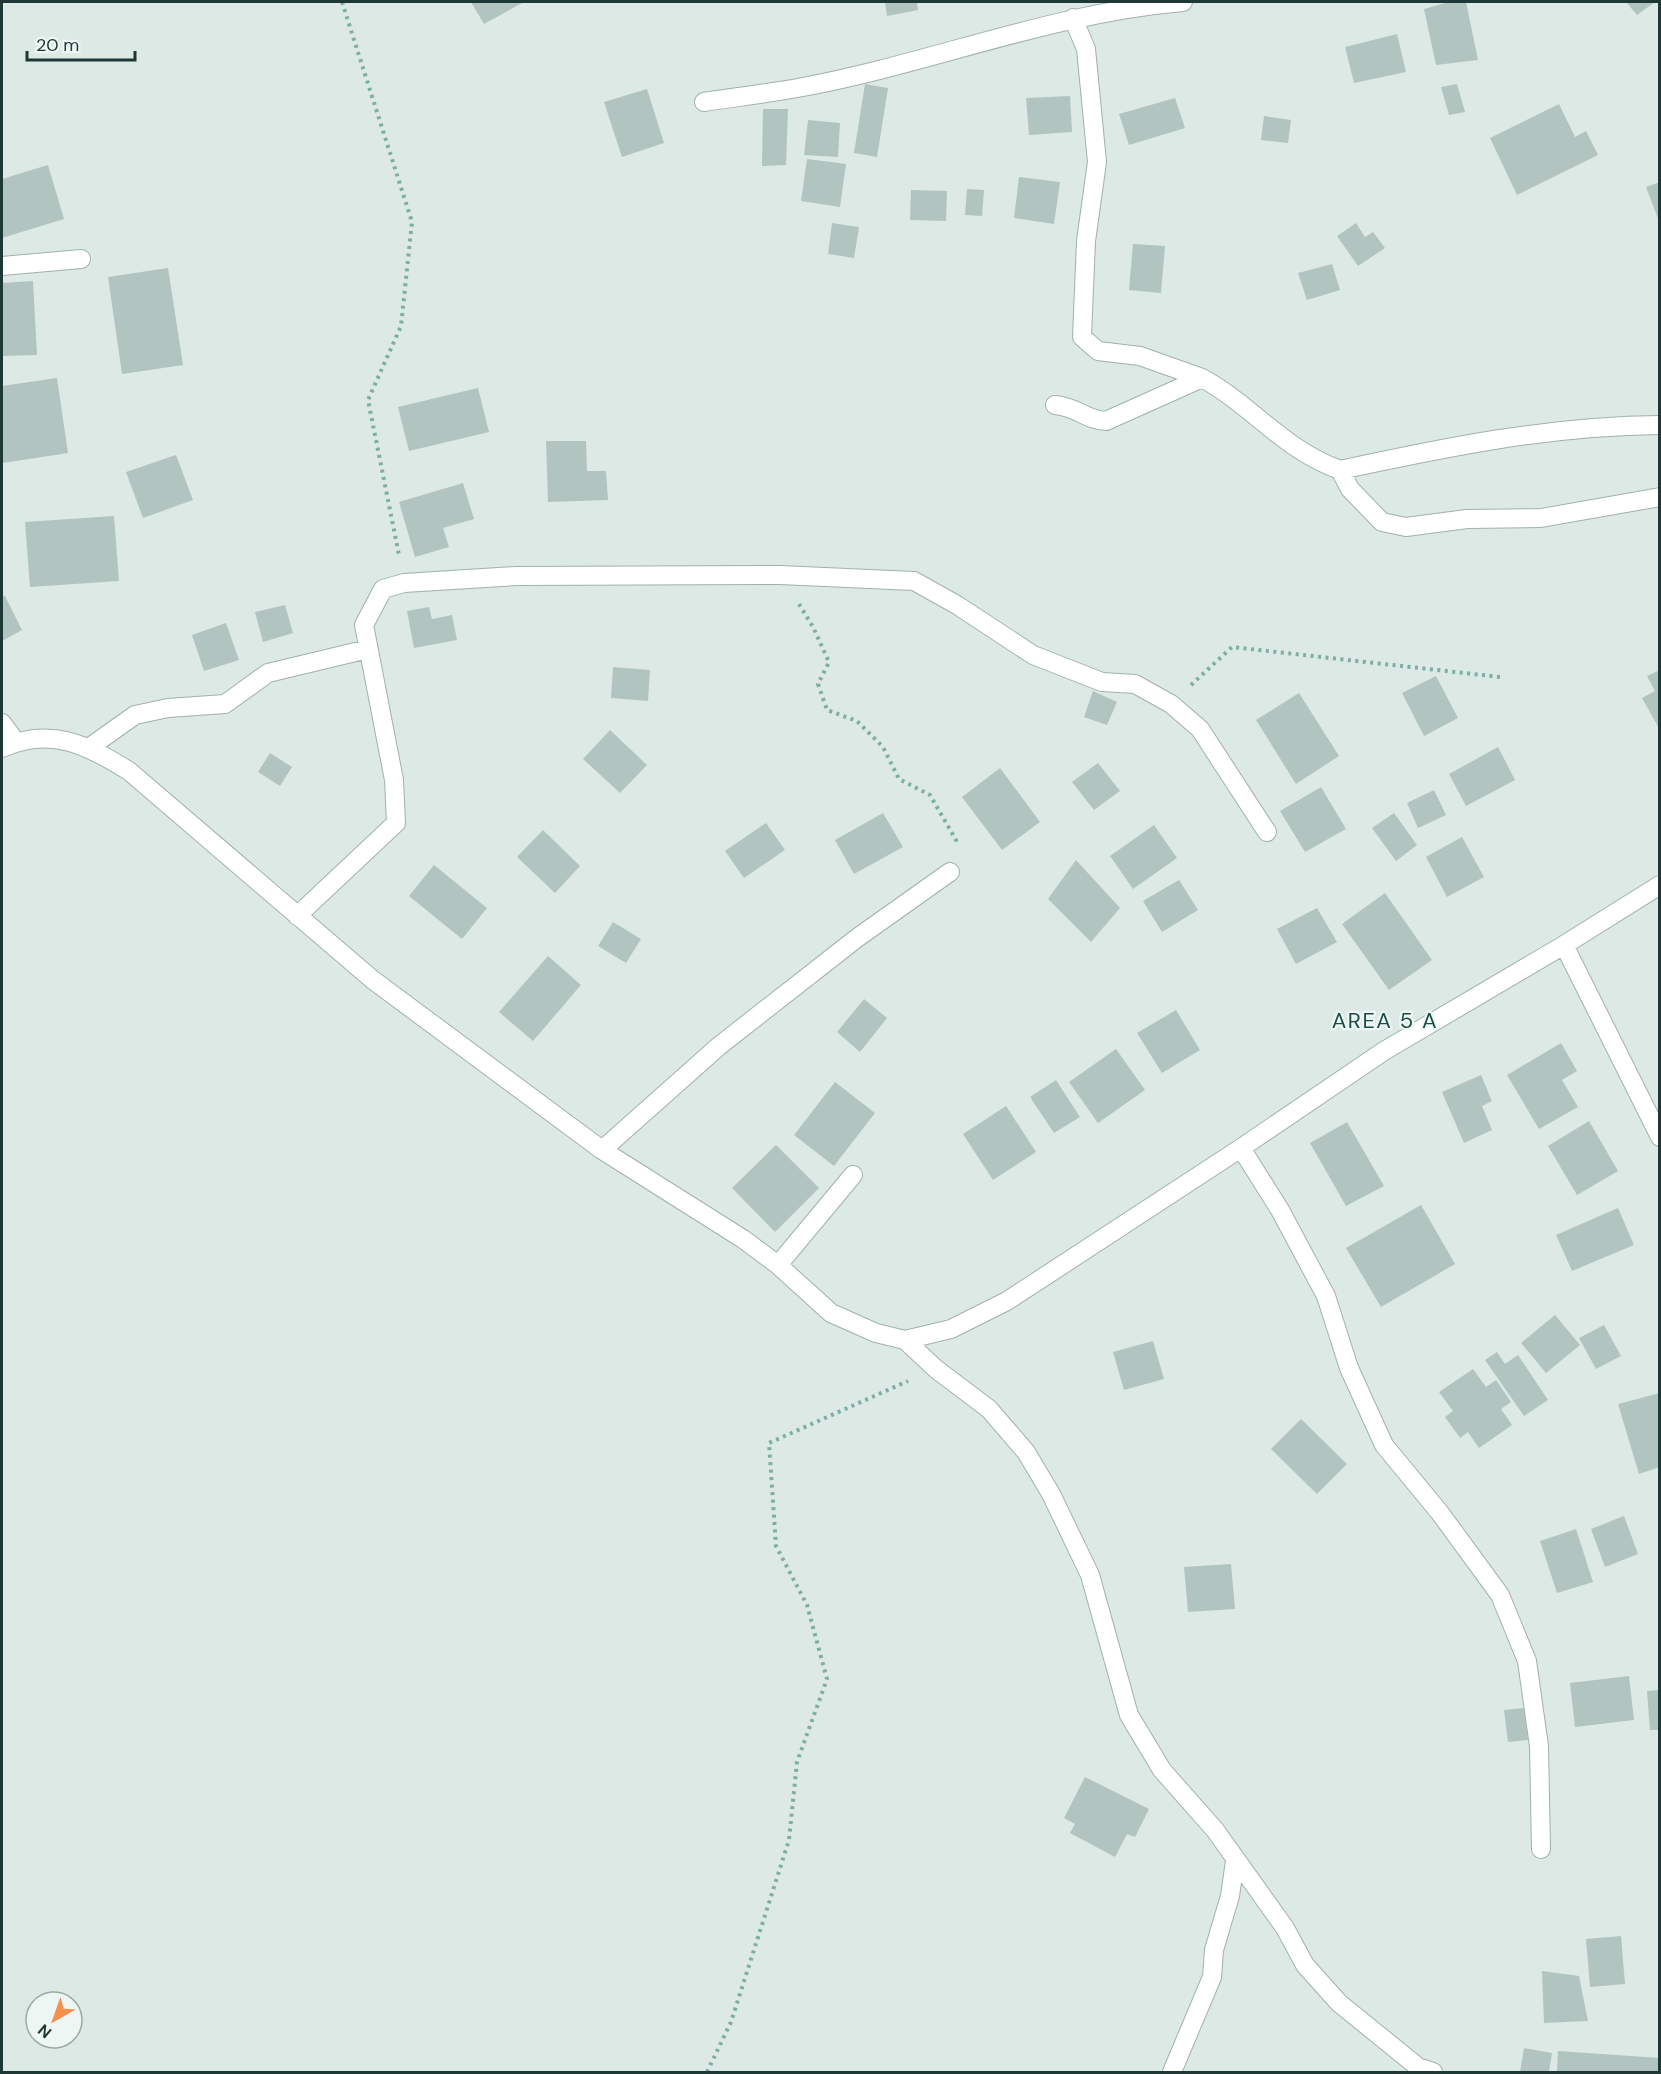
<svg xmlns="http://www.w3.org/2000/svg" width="1661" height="2074" font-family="'DM Sans',sans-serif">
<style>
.building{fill:#b2c4bf}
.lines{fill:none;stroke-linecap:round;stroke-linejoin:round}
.minor-casing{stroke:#a0b1ad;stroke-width:20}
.path{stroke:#7caea5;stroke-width:4;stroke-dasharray:3 4.5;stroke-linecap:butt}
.minor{stroke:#fff;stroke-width:18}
.labels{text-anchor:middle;stroke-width:4.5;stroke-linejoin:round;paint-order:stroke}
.quarter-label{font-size:22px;letter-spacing:1.5px;fill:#1a4b46;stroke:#edf6f3}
</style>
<rect width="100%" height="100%" fill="#dde9e5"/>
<path class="building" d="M471 2H524L484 24Z
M885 2H917L918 10 887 16Z
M1449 2H1466L1478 60 1436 65 1424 9Z
M1626 2H1655L1637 15Z
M1397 34 1406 72 1354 83 1345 47Z
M865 84 888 88 877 157 854 153Z
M1457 84 1465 112 1449 115 1441 87Z
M647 89 664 143 622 157 604 102Z
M1070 96 1072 132 1029 135 1026 98Z
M1175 98 1185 128 1129 145 1119 114Z
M1559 104 1575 137 1586 131 1598 155 1517 195 1490 138Z
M763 109H788L786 165 762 166Z
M1264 116 1291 120 1288 143 1261 140Z
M808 120 840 123 838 157 804 155Z
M807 159 846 164 840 207 801 201Z
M48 165 64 219 2 238V179Z
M1019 177 1060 182 1054 224 1014 218Z
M1660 182V221H1659L1646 187Z
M967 189 984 190 982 216 965 215Z
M911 190 947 191 946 221 910 220Z
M832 223 859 227 854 258 828 254Z
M1356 223 1365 237 1373 232 1385 248 1358 266 1337 236Z
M1133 244 1165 246 1161 293 1129 290Z
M1332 264 1340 290 1307 300 1298 273Z
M168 268 183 365 122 374 108 277Z
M33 281 37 355 2 356V283Z
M57 378 68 453 3 463 2 386Z
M478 388 489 432 409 451 398 407Z
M546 441H586L587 471H606L608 500 548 502Z
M176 455 193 500 143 518 126 472Z
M463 483 474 519 443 528 449 547 415 557 399 502Z
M114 516 119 581 30 587 25 522Z
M5 596 22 630 2 641V597Z
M285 605 293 633 263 642 255 612Z
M429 607 432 619 452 615 457 640 414 648 407 611Z
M226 623 239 660 204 671 192 635Z
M613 667 650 670 648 701 611 698Z
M1660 670V730L1642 698 1655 691 1647 676Z
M1436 676 1458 718 1424 736 1402 693Z
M1093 691 1117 702 1107 725 1084 717Z
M1299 693 1339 756 1296 784 1256 720Z
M610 730 647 765 620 793 583 759Z
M1498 747 1515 780 1466 806 1449 774Z
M270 753 292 767 280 786 258 772Z
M1098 763 1120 791 1094 810 1072 782Z
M1000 768 1040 822 1002 850 962 797Z
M1321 787 1346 829 1305 852 1280 811Z
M1434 790 1446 815 1418 828 1407 803Z
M883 813 903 847 854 874 835 840Z
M1394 813 1417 845 1396 861 1372 828Z
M766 823 785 850 744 878 725 851Z
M1154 825 1177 858 1133 889 1110 856Z
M543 830 580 866 555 893 517 857Z
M1462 837 1484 877 1447 897 1426 857Z
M1076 860 1120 908 1091 942 1048 899Z
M434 865 487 908 462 939 409 896Z
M1179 880 1198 910 1162 932 1143 901Z
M1385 893 1432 960 1389 990 1342 924Z
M1317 908 1337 942 1296 964 1277 929Z
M613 922 641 939 626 963 598 946Z
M548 956 581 985 533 1041 499 1012Z
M864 999 887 1018 860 1052 837 1032Z
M1176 1010 1200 1050 1162 1073 1137 1033Z
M1561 1043 1577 1071 1562 1080 1578 1107 1539 1129 1507 1075Z
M1116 1049 1145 1090 1098 1123 1069 1082Z
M1481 1075 1492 1101 1482 1106 1492 1130 1464 1143 1442 1092Z
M1056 1080 1080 1117 1054 1133 1030 1097Z
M835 1082 875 1113 834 1166 794 1135Z
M1006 1106 1036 1152 993 1180 963 1134Z
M1589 1121 1618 1171 1577 1195 1548 1146Z
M1347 1122 1384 1186 1346 1206 1310 1143Z
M776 1145 819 1188 775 1232 732 1188Z
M1421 1205 1455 1264 1381 1307 1346 1248Z
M1618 1208 1634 1245 1572 1271 1556 1235Z
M1555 1315 1580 1345 1546 1373 1521 1343Z
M1604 1325 1621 1356 1596 1369 1579 1338Z
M1153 1341 1164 1379 1124 1390 1113 1352Z
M1497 1352 1505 1364 1518 1355 1548 1400 1524 1416 1485 1360Z
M1473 1369 1486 1387 1496 1380 1511 1402 1501 1409 1512 1425 1479 1448 1468 1432 1460 1438 1445 1417 1453 1411 1439 1392Z
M1660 1393V1467L1639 1474 1618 1404Z
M1301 1419 1347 1464 1317 1494 1271 1449Z
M1624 1516 1638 1554 1605 1567 1591 1529Z
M1576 1529 1593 1582 1557 1593 1540 1541Z
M1231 1564 1235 1609 1188 1612 1184 1567Z
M1629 1676 1634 1720 1575 1727 1570 1683Z
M1660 1690V1730H1650L1647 1691Z
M1524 1708 1528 1740 1508 1742 1504 1710Z
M1085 1777 1149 1809 1135 1837 1127 1834 1115 1857 1070 1833 1075 1824 1064 1818Z
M1621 1936 1625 1984 1590 1987 1586 1939Z
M1542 1971 1579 1976 1588 2021 1544 2023Z
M1524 2048 1552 2053 1549 2072H1520Z
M1558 2051 1660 2058V2072H1557Z"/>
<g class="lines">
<g class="minor-casing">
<path id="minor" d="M1073 18 1086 49 1097 162 1086 241 1082 337 1098 351 1140 356 1202 378
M704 102C737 97 770 93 803 87 931 63 1052 13 1183 2
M2 266 81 259
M1055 405C1078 407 1085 420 1106 421L1202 378C1253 406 1282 449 1340 470L1350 489 1382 522 1406 527 1467 519 1541 518 1660 497
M1340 470C1447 447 1549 426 1660 425
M2 723 16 742
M90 747 135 715 168 708 225 704 268 673 368 649
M2 748C51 726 87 745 129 771L373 980 602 1150 743 1239 778 1265 831 1313 876 1333 905 1340 951 1329 1007 1301 1241 1148 1384 1051 1564 945 1660 885
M297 916 396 823 394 780 364 625 383 589 404 583 516 576 780 575 914 581 957 605 1033 655 1102 682 1135 684 1171 704 1200 729 1267 832
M1564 945 1660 1137
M1241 1148 1280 1210 1326 1296 1349 1368 1384 1445 1440 1513 1500 1595 1527 1661 1539 1746 1541 1849
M602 1150 719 1046 857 938 950 872
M778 1265 853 1175
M905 1340 936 1369 989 1409 1026 1452 1051 1494 1090 1575 1129 1715 1162 1770 1215 1830 1285 1928 1305 1965 1339 2003 1418 2067 1433 2072
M1172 2072 1212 1977 1214 1950 1230 1896 1235 1861"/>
</g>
<path class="path" d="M342 2 412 222 401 326 368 400 399 555
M799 604 813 627 829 662 818 684 827 710 857 721 883 747 899 779 930 795 956 840 955 845
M1191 685 1232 647 1500 677
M707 2072 731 2022 789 1840 797 1762 827 1679 807 1605 776 1546 769 1443 908 1381"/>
<use href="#minor" class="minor"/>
</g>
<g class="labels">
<g class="quarter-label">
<text x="1385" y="1028">AREA 5 A</text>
</g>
</g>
<rect width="1661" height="2074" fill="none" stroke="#1e3935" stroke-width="6"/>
<g transform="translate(54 2020) rotate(220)"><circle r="28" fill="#edf6f3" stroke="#9aaaa7" stroke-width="1.5"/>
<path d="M0-4.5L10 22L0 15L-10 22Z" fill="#f6904e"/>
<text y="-9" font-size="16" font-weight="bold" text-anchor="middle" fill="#1e3935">N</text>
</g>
<path d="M27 51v9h108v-9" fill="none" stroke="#1e3935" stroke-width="3"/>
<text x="36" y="51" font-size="18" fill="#1e3935" stroke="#edf6f3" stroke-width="4.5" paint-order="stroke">20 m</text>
</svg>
